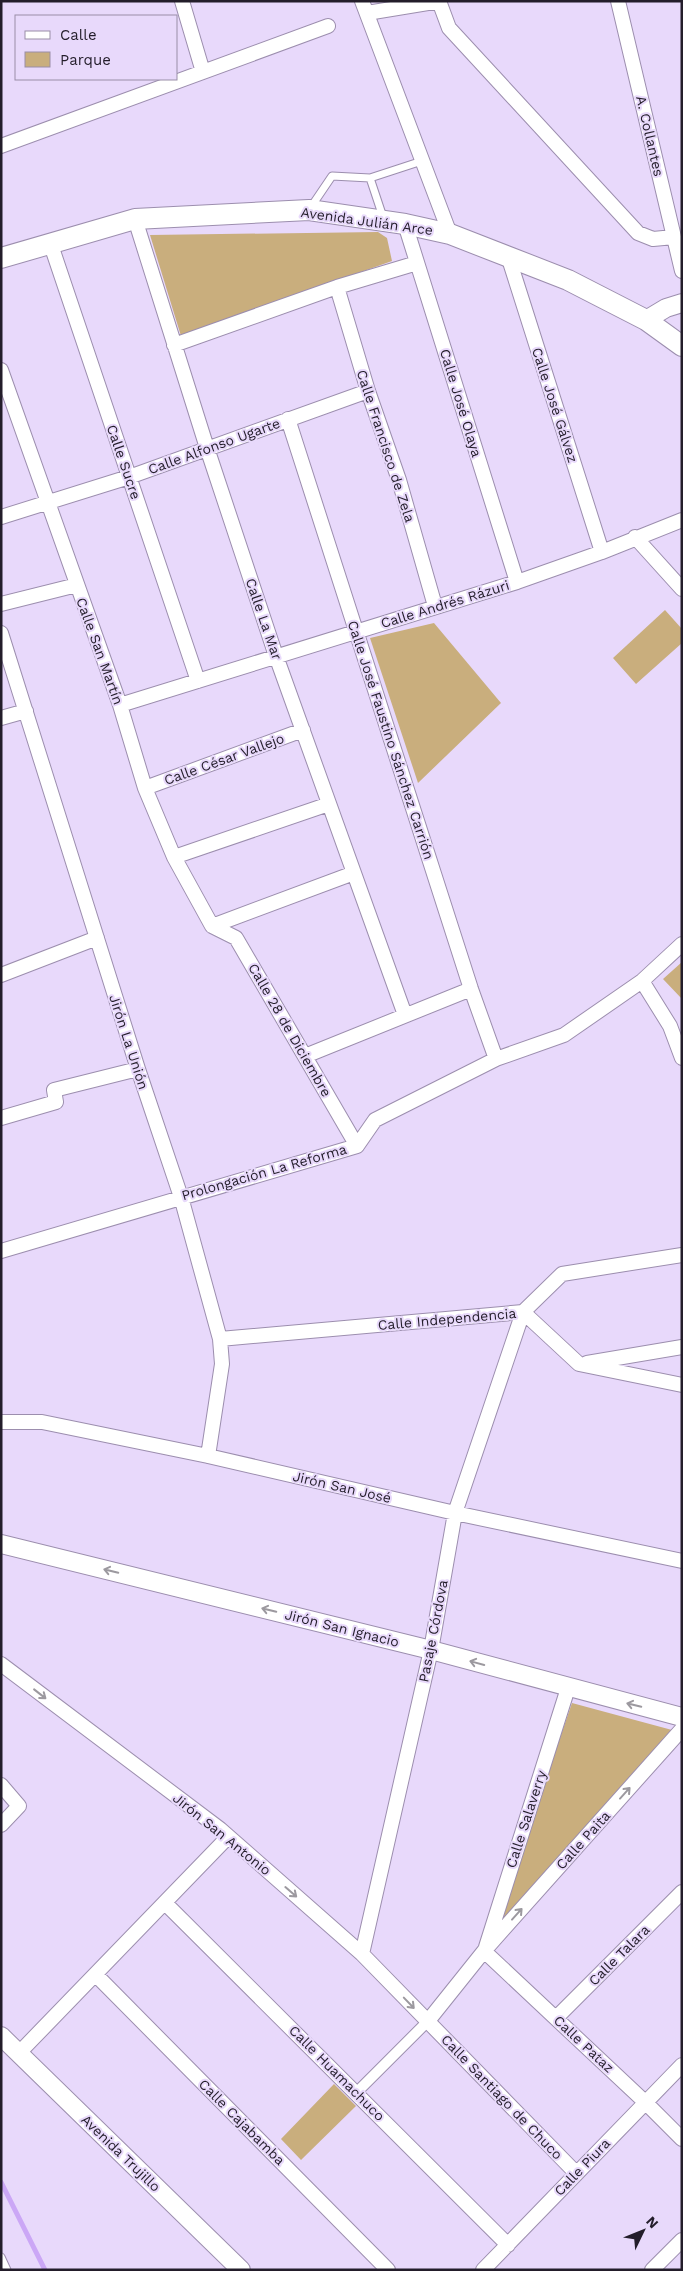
<svg xmlns="http://www.w3.org/2000/svg" width="683" height="2271" font-family="'Work Sans',sans-serif">
<style>
.green{fill:#c9ae7d}
.lines{fill:none;stroke-linecap:round;stroke-linejoin:round}
.stream{stroke:#cba7f6;stroke-width:5}
.service-casing{stroke:#9c8eae;stroke-width:9}
.pedestrian-casing{stroke:#9c8eae;stroke-width:12}
.minor-casing{stroke:#9c8eae;stroke-width:16}
.tertiary-casing{stroke:#9c8eae;stroke-width:20}
.secondary-casing{stroke:#9c8eae;stroke-width:22}
.service{stroke:#fff;stroke-width:7}
.pedestrian{stroke:#fff;stroke-width:10}
.minor{stroke:#fff;stroke-width:14}
.tertiary{stroke:#fff;stroke-width:18}
.secondary{stroke:#fff;stroke-width:20}
.oneway{stroke:#9c999f}
.labels{text-anchor:middle;stroke-width:4;stroke-linejoin:round;paint-order:stroke}
.street-label{font-size:14px;fill:#231d2a;stroke:#e8d9fb}
</style>
<rect width="100%" height="100%" fill="#e8d9fb"/>
<path class="green" d="M378 232 387 238 392 261 181 336 150 235Z
M665 610 682 629V643L636 684 613 658Z
M434 623 501 703 418 783 370 638Z
M682 962V999L663 979Z
M572 1703 672 1730 492 1935Z
M334 2084 356 2106 301 2160 281 2139Z"/>
<g class="lines">
<path class="stream" d="M1 2182 45 2270"/>
<g class="service-casing">
<path id="service" d="M370 178 422 161
M311 207 332 176 370 178 383 217
M1 2257 7 2270"/>
</g>
<g class="pedestrian-casing">
<path id="pedestrian" d="M356 2093 428 2021"/>
</g>
<g class="minor-casing">
<path id="minor" d="M182 1 203 72
M362 1 450 234
M439 1 449 28 638 233 653 239 674 237
M618 1 682 271
M367 13 440 1
M1 146 328 26
M135 219 207 448 276 656 405 1015
M405 224 517 582
M50 242 198 681
M509 259 602 552
M337 287 368 391 399 480 435 606
M174 345 337 287 417 263
M1 370 120 705 145 788 174 857 212 926
M288 419 471 989 496 1059
M1 517 129 477 368 391
M635 537 682 589
M1 604 77 585
M1 633 138 1069 181 1197 220 1339 222 1364 208 1456
M120 705 517 582 602 552 682 520
M1 718 26 711
M145 788 303 730
M174 857 329 804
M212 926 236 938 357 1146
M212 926 354 873
M1 975 97 938
M642 981 670 1026 682 1058
M305 1056 471 989
M1 1118 56 1102 54 1090 138 1069
M1 1251 357 1146 375 1120 496 1059 564 1035 642 981 682 944
M220 1339 523 1312 579 1364 682 1385
M587 1363 682 1347
M1 1422H42L208 1456 455 1513 682 1561
M1 1664 220 1829 362 1954 576 2173
M1 1785 19 1806 1 1825
M165 1903 508 2245
M486 1947 568 1688
M484 1951 645 2102 682 2139
M362 1954 431 1650 455 1513 523 1312 562 1274 682 1255
M96 1975 388 2270
M556 2018 682 1892
M428 2021 484 1951 682 1729
M19 2053 228 1837
M483 2270 682 2065
M652 2270 682 2240"/>
</g>
<g class="tertiary-casing">
<path id="tertiary" d="M646 320 666 308 682 303
M1 1544 431 1650 682 1717
M1 2036 241 2270"/>
</g>
<g class="secondary-casing">
<path id="secondary" d="M1 258 135 219 309 210 405 224 450 234 568 280 646 320 682 346"/>
</g>
<use href="#service" class="service"/>
<use href="#pedestrian" class="pedestrian"/>
<use href="#minor" class="minor"/>
<use href="#tertiary" class="tertiary"/>
<use href="#secondary" class="secondary"/>
</g>
<defs><path id="oneway-shaft" d="M-6 0H5M1.5-3L5.5 0L1.5 3" fill="none" stroke-width="1.6" stroke-linecap="round" stroke-linejoin="round" transform="scale(1.25)"/></defs>
<g class="oneway">
<use href="#oneway-shaft" transform="translate(111 1571) rotate(-166)"/>
<use href="#oneway-shaft" transform="translate(269 1610) rotate(-166)"/>
<use href="#oneway-shaft" transform="translate(477 1663) rotate(-165)"/>
<use href="#oneway-shaft" transform="translate(40 1694) rotate(38)"/>
<use href="#oneway-shaft" transform="translate(634 1705) rotate(-166)"/>
<use href="#oneway-shaft" transform="translate(625 1793) rotate(-48)"/>
<use href="#oneway-shaft" transform="translate(291 1892) rotate(41)"/>
<use href="#oneway-shaft" transform="translate(517 1914) rotate(-48)"/>
<use href="#oneway-shaft" transform="translate(409 2003) rotate(46)"/>
</g>
<g class="labels">
<g class="street-label">
<text transform="translate(650 136) rotate(77)" y="5">A. Collantes</text>
<text transform="translate(367 221) rotate(8)" y="5">Avenida Julián Arce</text>
<text transform="translate(461 403) rotate(73)" y="5">Calle José Olaya</text>
<text transform="translate(555 405) rotate(72)" y="5">Calle José Gálvez</text>
<text transform="translate(214 446) rotate(-20)" y="5">Calle Alfonso Ugarte</text>
<text transform="translate(386 446) rotate(72)" y="5">Calle Francisco de Zela</text>
<text transform="translate(124 462) rotate(71)" y="5">Calle Sucre</text>
<text transform="translate(445 604) rotate(-17)" y="5">Calle Andrés Rázuri</text>
<text transform="translate(264 619) rotate(71)" y="5">Calle La Mar</text>
<text transform="translate(100 651) rotate(70)" y="5">Calle San Martín</text>
<text transform="translate(391 740) rotate(72)" y="5">Calle José Faustino Sánchez Carrión</text>
<text transform="translate(224 759) rotate(-20)" y="5">Calle César Vallejo</text>
<text transform="translate(290 1030) rotate(60)" y="5">Calle 28 de Diciembre</text>
<text transform="translate(129 1042) rotate(72)" y="5">Jirón La Unión</text>
<text transform="translate(264 1172) rotate(-16)" y="5">Prolongación La Reforma</text>
<text transform="translate(447 1319) rotate(-5)" y="5">Calle Independencia</text>
<text transform="translate(342 1487) rotate(13)" y="5">Jirón San José</text>
<text transform="translate(342 1628) rotate(14)" y="5">Jirón San Ignacio</text>
<text transform="translate(433 1631) rotate(-79)" y="5">Pasaje Córdova</text>
<text transform="translate(526 1819) rotate(-72)" y="5">Calle Salaverry</text>
<text transform="translate(222 1834) rotate(39)" y="5">Jirón San Antonio</text>
<text transform="translate(583 1840) rotate(-48)" y="5">Calle Paita</text>
<text transform="translate(619 1955) rotate(-45)" y="5">Calle Talara</text>
<text transform="translate(584 2044) rotate(43)" y="5">Calle Pataz</text>
<text transform="translate(337 2073) rotate(45)" y="5">Calle Huamachuco</text>
<text transform="translate(502 2097) rotate(46)" y="5">Calle Santiago de Chuco</text>
<text transform="translate(242 2122) rotate(45)" y="5">Calle Cajabamba</text>
<text transform="translate(121 2153) rotate(44)" y="5">Avenida Trujillo</text>
<text transform="translate(582 2167) rotate(-46)" y="5">Calle Piura</text>
</g>
</g>
<rect width="683" height="2271" fill="none" stroke="#231d2a" stroke-width="5"/>
<rect x="15" y="15" width="162" height="65" fill="#e8d9fb" stroke="#998ea7"/>
<rect x="25" y="31" width="25" height="8" fill="#ffffff" stroke="#998ea7"/>
<text x="60" y="40" font-size="15" fill="#231d2a">Calle</text>
<rect x="25" y="52" width="25" height="15" fill="#c9ae7d" stroke="#998ea7"/>
<text x="60" y="65" font-size="15" fill="#231d2a">Parque</text>
<g transform="translate(643 2231) rotate(47)" stroke="#e8d9fb" stroke-width="4" paint-order="stroke">
<path d="M0-4L9 19L0 12L-9 19Z" fill="#231d2a"/>
<text y="-8" font-size="14" font-weight="bold" text-anchor="middle" fill="#231d2a">N</text>
</g>
</svg>
